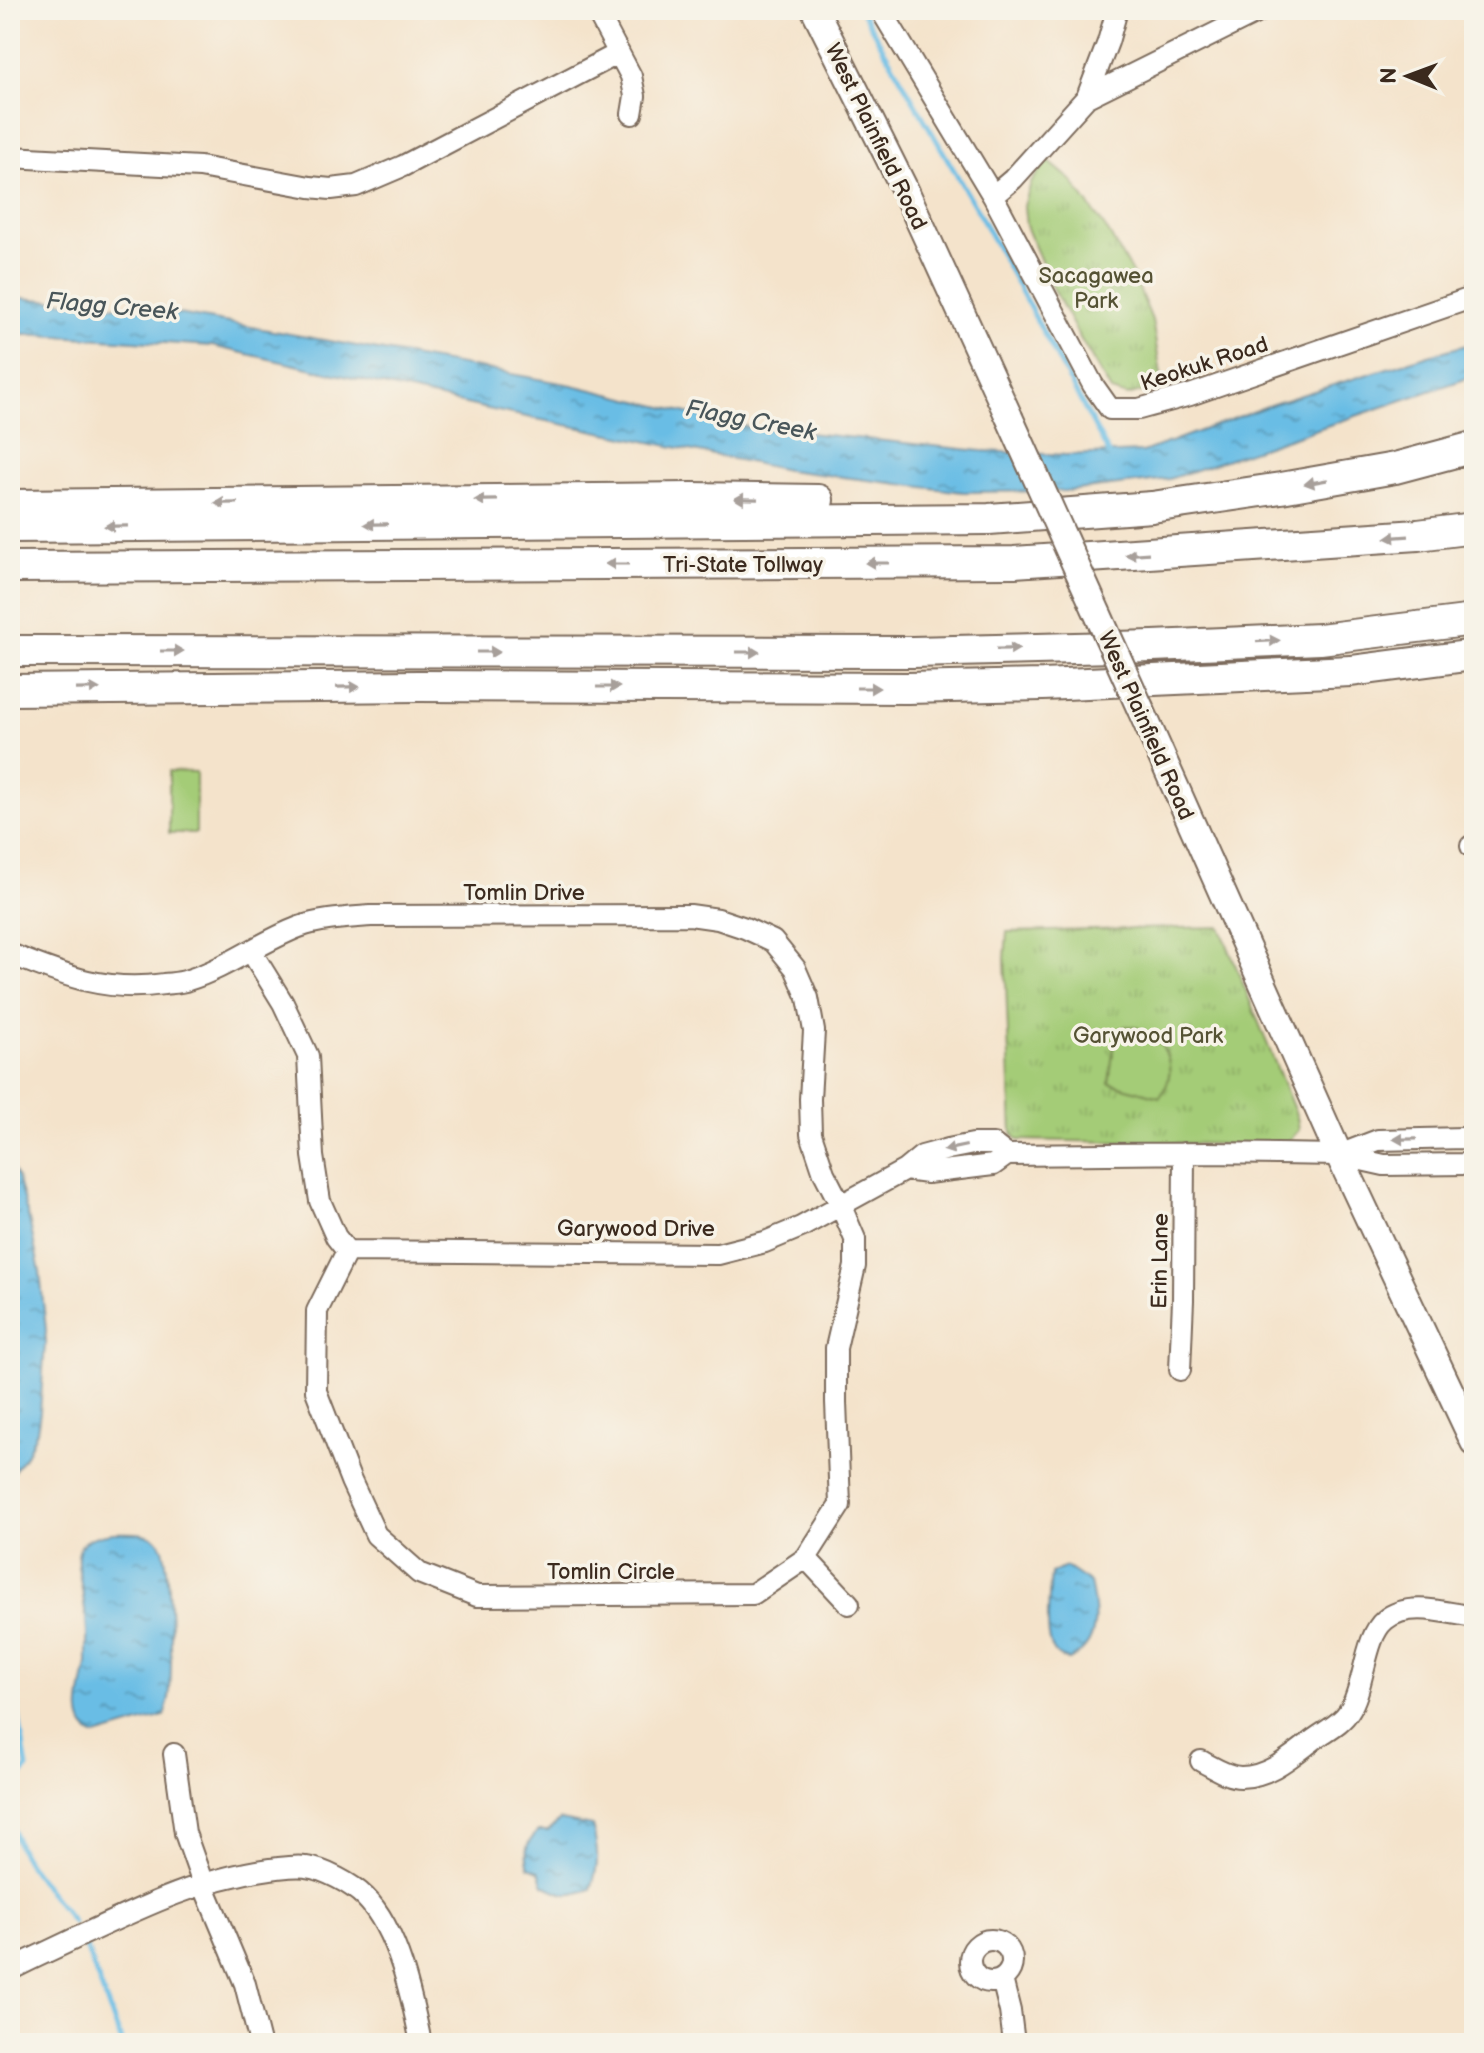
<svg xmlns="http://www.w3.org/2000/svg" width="1484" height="2053" font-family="'Balsamiq Sans',sans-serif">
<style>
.grass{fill:url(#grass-tufts);stroke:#707b4a;stroke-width:2}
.pitch{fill:#a4cc77;stroke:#707b4a;stroke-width:2}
.water{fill:url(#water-ripples);stroke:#527482;stroke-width:2}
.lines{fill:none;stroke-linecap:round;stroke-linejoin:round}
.stream{stroke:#69bde5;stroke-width:5}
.minor-casing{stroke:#7c6b5b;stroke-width:24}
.major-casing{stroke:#7c6b5b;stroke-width:30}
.highway-casing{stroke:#7c6b5b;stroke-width:34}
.minor{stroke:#fff;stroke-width:20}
.major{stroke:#fff;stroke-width:26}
.highway{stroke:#fff;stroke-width:30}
.major-bridge-casing{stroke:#7c6b5b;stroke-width:30;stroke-linecap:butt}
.major-bridge{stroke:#fff;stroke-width:26}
.oneway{fill:#a79f9a}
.labels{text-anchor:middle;stroke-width:7;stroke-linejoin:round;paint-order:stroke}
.street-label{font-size:22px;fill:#3b2a1e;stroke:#f7f3e8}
.park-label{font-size:22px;fill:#555234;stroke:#f7f3e8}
.water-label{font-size:24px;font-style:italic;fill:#49565a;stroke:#f7f3e8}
</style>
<defs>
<pattern id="grass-tufts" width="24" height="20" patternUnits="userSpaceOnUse" patternTransform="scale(2)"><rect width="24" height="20" fill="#a4cc77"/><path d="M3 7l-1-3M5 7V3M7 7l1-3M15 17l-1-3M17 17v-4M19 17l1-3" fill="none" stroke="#8eaf66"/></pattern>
<pattern id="water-ripples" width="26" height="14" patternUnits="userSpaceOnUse" patternTransform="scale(2)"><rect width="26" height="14" fill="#69bde5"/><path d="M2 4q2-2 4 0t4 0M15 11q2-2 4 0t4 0" fill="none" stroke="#589ab9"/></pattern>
</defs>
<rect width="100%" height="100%" fill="#f7f3e8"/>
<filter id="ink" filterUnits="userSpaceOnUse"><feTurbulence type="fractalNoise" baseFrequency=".0125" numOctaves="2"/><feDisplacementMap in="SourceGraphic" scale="16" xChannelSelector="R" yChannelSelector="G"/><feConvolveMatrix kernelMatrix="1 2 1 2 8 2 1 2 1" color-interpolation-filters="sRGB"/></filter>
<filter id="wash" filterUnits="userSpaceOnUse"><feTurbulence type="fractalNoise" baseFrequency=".006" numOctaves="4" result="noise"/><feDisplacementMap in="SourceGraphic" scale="32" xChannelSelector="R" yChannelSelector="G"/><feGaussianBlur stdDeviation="1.8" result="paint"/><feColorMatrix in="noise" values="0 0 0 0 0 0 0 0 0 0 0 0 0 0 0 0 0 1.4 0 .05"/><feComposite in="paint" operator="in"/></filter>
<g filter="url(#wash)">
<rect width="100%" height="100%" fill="#f4e3cb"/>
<path class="grass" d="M1047 160 1071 180 1109 233 1134 277 1152 320 1163 386 1127 396 1111 391 1077 333 1049 280 1026 226 1024 206 1031 183Z
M1220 927 1297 1117 1299 1130 1288 1142 1274 1145 1018 1140 1012 1133 1005 959 1007 932Z"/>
<path class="pitch" d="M169 771 196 772V833H169Z
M1127 1026C1163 1030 1182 1067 1160 1097L1109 1083 1116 1030Z"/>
<path class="water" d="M10 297 157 310 572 385 741 426 981 451 1066 455 1143 452 1273 404 1429 355 1474 343V376L1169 479 1068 491 963 492 787 470 488 409 212 346 10 333Z
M10 1164 17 1177 30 1224 40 1272 46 1330 40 1412 37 1431 26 1455 13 1472 10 1473Z
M113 1533C127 1533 150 1530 160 1543 172 1559 173 1675 169 1698 168 1704 166 1710 164 1716L96 1736C68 1726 84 1685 87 1663 87 1657 87 1651 87 1645 88 1626 85 1608 82 1589 76 1555 70 1538 113 1533Z
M1066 1567 1090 1583C1097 1613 1100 1645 1069 1660 1065 1659 1060 1658 1057 1655 1042 1642 1050 1591 1051 1573Z
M560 1820 592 1826C599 1851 599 1865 591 1889 568 1897 565 1896 544 1885L539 1871 529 1867C524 1850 526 1844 538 1831H548Z"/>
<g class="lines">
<path class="stream" d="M861 10 977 210 1112 459
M10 1662 27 1768C22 1776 13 1786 12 1795 2 1846 45 1885 73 1922
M86 1947 122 2043"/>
</g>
</g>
<g filter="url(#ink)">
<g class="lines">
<g class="minor-casing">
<path id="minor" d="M596 10 631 76 635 96 632 114
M881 10 993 196 1093 385 1110 409H1139L1190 395 1474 297
M1087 97 1108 42 1117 10
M10 157 200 167 310 187 331 189 356 186 403 166 619 53
M993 196 1013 179 1087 97 1262 10
M1471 846 1474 848
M10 954C63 975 105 993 164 984 172 983 181 983 188 980 227 968 260 942 299 927 321 919 347 918 371 916L690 915 718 919 745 928 773 941 795 968 808 998 814 1031 810 1099 811 1134 824 1173 840 1204 855 1239V1266L836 1348V1402L840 1505 806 1558 753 1594 477 1596 419 1573 376 1535 351 1481 316 1391 317 1311 347 1251 336 1237 320 1201 313 1156 308 1056 283 1003 251 951
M1339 1155 1378 1140 1464 1138 1474 1143
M905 1170 927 1173 993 1165 1007 1155 1208 1153 1339 1155 1384 1165 1466 1164 1474 1159
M347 1251 718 1254 765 1242 801 1227 905 1170 922 1156 948 1149 973 1144H993L1007 1155
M1180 1370 1183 1300 1184 1153
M806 1558 849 1604
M174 1754 185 1833 203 1884 245 1984 260 2043
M1201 1761C1213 1767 1227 1777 1241 1777 1270 1777 1294 1754 1316 1738 1327 1730 1342 1723 1349 1711 1365 1687 1364 1637 1385 1620 1408 1600 1447 1613 1474 1617
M970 1961a21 21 0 1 1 42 0a21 21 0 1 1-42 0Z
M10 1970C32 1958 54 1949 76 1938 138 1909 201 1878 270 1869 281 1868 295 1865 306 1867 324 1869 352 1884 365 1897 398 1930 412 1998 421 2043
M1002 1979 1010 2011 1014 2043"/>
</g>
<g class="major-casing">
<path id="major" d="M815 10 905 190 1009 417
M1141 710 1339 1155 1474 1442"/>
</g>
<g class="highway-casing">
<path id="highway" d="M10 505 692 498 818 500
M10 527 989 519 1152 507 1281 488 1395 468 1474 447
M10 567 1014 562 1418 535 1474 528
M10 651 912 652 1153 646 1320 639 1474 620
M10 690 419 686 907 688 1043 685 1351 671 1474 655"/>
</g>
<use href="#minor" class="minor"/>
<use href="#major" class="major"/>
<use href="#highway" class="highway"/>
<g class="major-bridge-casing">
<path id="major-bridge" d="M1009 417 1141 710"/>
</g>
<use href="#major-bridge" class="major-bridge"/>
</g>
<defs><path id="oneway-solid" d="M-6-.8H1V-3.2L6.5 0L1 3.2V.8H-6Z" transform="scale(2)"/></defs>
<g class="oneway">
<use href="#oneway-solid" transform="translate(1316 482) rotate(170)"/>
<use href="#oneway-solid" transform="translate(746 499) rotate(-179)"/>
<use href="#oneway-solid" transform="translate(486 500) rotate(179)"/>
<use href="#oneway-solid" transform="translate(226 503) rotate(179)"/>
<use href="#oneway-solid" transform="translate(376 524) rotate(179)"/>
<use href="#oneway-solid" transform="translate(116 526) rotate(179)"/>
<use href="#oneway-solid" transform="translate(1397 537) rotate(176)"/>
<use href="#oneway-solid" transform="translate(1137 554) rotate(176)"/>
<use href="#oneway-solid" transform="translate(877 563) rotate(180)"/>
<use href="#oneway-solid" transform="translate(617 564) rotate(180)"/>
<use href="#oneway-solid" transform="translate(1268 641) rotate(-3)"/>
<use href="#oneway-solid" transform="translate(1008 649) rotate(-1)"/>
<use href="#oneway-solid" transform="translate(172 651)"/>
<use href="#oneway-solid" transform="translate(488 652)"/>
<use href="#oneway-solid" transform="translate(748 652)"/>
<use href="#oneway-solid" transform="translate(348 687) rotate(-1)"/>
<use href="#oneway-solid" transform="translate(608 687)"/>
<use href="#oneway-solid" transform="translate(868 688)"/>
<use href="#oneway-solid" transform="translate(88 689) rotate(-1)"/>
<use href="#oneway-solid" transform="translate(1405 1139) rotate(179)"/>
<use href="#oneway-solid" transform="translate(955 1148) rotate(168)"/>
</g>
</g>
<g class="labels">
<g class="street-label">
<text transform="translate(877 136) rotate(64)" y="8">West Plainfield Road</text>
<text transform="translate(1204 363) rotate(-18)" y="8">Keokuk Road</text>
<text x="743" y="572">Tri-State Tollway</text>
<text transform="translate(1147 725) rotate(66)" y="8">West Plainfield Road</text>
<text x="524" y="900">Tomlin Drive</text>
<text x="636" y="1236">Garywood Drive</text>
<text transform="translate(1159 1261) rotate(-89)" y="8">Erin Lane</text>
<text x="611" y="1579">Tomlin Circle</text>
</g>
<g class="park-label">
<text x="1096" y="283">Sacagawea<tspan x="1096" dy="25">Park</tspan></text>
<text x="1148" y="1043">Garywood Park</text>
</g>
<g class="water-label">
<text transform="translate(112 306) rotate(5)" y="8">Flagg Creek</text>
<text transform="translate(751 420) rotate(11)" y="8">Flagg Creek</text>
</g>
</g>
<rect width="1484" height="2053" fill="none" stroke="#f7f3e8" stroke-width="40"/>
<g transform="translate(1408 76) rotate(271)" stroke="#f7f3e8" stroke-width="6" paint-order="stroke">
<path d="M0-6L14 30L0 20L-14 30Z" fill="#3b2a1e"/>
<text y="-12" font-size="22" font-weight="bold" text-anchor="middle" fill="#3b2a1e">N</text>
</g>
</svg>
